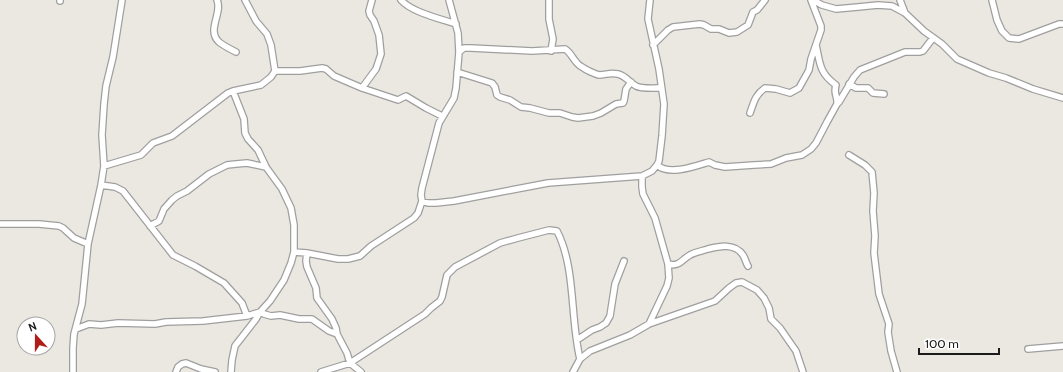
<svg xmlns="http://www.w3.org/2000/svg" width="1063" height="372" font-family="Cabin,sans-serif">
<style>
.lines{fill:none;stroke-linecap:round;stroke-linejoin:round}
.minor-casing{stroke:#9f9f9f;stroke-width:8}
.minor{stroke:#fff;stroke-width:5.5}
</style>
<rect width="100%" height="100%" fill="#ebe8e1"/>
<g class="lines">
<g class="minor-casing">
<path id="minor" d="M60 0V1
M217 0C223 13 206 30 219 42 224 46 230 49 236 52
M401 0C411 12 441 19 456 24
M549 0V19L553 39 551 51
M813 0 822 5 836 9 858 7 878 5 892 6 905 13 924 31 942 44 957 59 989 73 1006 78 1033 89 1063 98
M900 0 905 13
M992 0 997 20 1002 31 1009 38 1019 39 1059 24H1063
M653 45 668 30 673 27 700 24 704 25 711 29H719L729 33 737 32 748 25 753 12 757 10 765 0
M459 52 464 48H471L532 51 565 49C572 53 574 63 582 67 586 70 595 74 599 75 606 75 610 72 618 74 626 76 630 83 636 86 641 89 655 88 661 88
M275 71H300L322 68 326 69 334 76 362 88 398 100 406 96 426 108 442 116
M457 72 492 83 495 87 497 95 500 97 510 100 521 107 530 108 549 113H560L572 117 578 118 593 116 601 113 616 104 623 103 624 101 626 89 631 82
M849 84 856 88H868L873 93 884 94
M362 88 376 69 381 54 379 35 374 21 370 15 369 11 372 0
M837 104 839 102 854 77 860 70 905 52H920L923 51 933 38
M750 113C754 102 755 95 765 88L776 89 790 93 799 88 809 70 811 59 821 30V26L811 0
M849 155 865 165 872 172 874 193 873 211 875 236 874 253 879 294 889 324 888 332 891 351 897 372
M657 165C669 176 696 166 709 162L715 165 725 167 754 165 771 164 786 158 802 155 811 149 816 143 827 122 837 104C838 96 833 94 836 85 819 73 820 63 816 45
M104 166 141 155 153 143 172 136 228 93 233 91 261 85 271 77 275 71 271 45 267 34 256 21 245 0
M642 176V187L643 194 655 218 668 264 669 278 667 286 649 324
M101 185 115 187 123 191 173 255 195 266 224 283 242 303 247 316
M422 201 428 203H436L454 201 548 183 642 176 652 171 657 165 659 161 662 136 664 104 659 69 648 19 650 0
M0 224H39L59 226 63 228 74 238 88 244
M150 226 159 221 164 209 172 200 177 196 187 191 209 174 227 165 236 164 247 163 266 167
M294 252 307 253 338 259H348L360 256 371 246 414 218 418 213 422 201 421 195 422 188 439 123 454 98 456 88 459 52 458 33 449 0
M307 253 306 261 307 267 316 288 317 298 332 319 336 328 337 334 347 353 350 363 361 372
M668 264C680 267 681 260 690 255 695 252 702 251 708 249 720 246 735 243 743 255 745 258 746 263 748 266
M76 329 89 324 101 325 118 323 155 324 166 322 203 321 247 316 260 312 270 301 284 280 291 263 294 252V225L291 208 282 189 266 167 258 150 248 139 245 133 244 119 233 91
M577 340 592 330 600 327 606 323 610 316 615 284 624 261
M1028 349 1063 346
M73 372V348L74 334 82 304 88 244 101 185 104 166 102 135 104 104 106 86 113 57 122 0
M176 372 178 367 182 364 186 363 201 369 215 372
M231 372 232 360 235 346 256 319 260 312 264 314 271 316 280 315 299 319H312L329 331 337 334
M321 372 350 363 425 314 431 308 440 301 442 297 447 275 455 267 500 243 518 238 549 230 557 231C576 268 570 318 580 359
M573 372 580 359 590 351 630 335 649 324 715 301 729 288 736 283 742 282 757 290 764 298 769 308 771 319 780 328 789 341 796 351 803 372"/>
</g>
<use href="#minor" class="minor"/>
</g>
<g transform="translate(36 336) rotate(339)"><circle r="19" fill="#ffffff" stroke="#a4a4a4"/>
<path d="M0-3L7 15L0 10L-7 15Z" fill="#af1d16"/>
<text y="-6" font-size="11" font-weight="bold" text-anchor="middle" fill="#1b1b1b">N</text>
</g>
<path d="M919 348v6h80v-6" fill="none" stroke="#1b1b1b" stroke-width="2"/>
<text x="925" y="348" font-size="12" fill="#1b1b1b" stroke="#ffffff" stroke-width="3" paint-order="stroke">100 m</text>
</svg>
